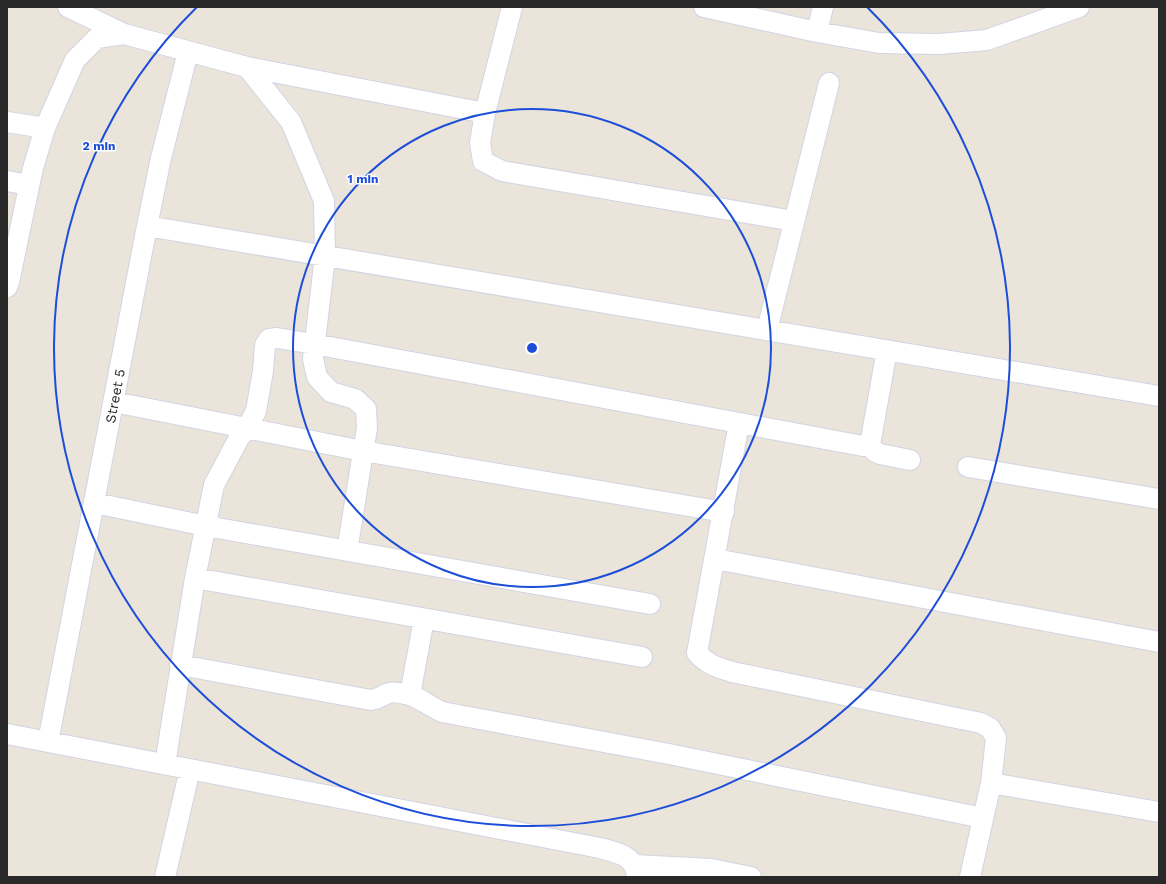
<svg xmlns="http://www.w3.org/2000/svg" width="1166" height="884" font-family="'Work Sans',sans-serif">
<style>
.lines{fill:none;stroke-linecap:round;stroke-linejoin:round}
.minor-casing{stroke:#d1d4e2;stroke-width:22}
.minor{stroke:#fff;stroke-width:20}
.ring{fill:none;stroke:#1d4ed8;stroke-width:2}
.labels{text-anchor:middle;stroke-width:3;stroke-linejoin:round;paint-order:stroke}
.street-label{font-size:14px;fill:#292929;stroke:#fff}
.centre{fill:#1d4ed8;stroke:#fff;stroke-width:2}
.ring-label{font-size:12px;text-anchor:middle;font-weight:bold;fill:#1d4ed8;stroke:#fff;stroke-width:3;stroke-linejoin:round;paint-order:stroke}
</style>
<rect width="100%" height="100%" fill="#ebe4db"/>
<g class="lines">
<g class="minor-casing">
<path id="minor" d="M68 7 124 34
M512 7 485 113 480 143 483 161 502 171 794 221
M704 7 817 32 879 43 939 44 987 40 1079 7
M817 32 823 7
M247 67 291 122 324 201 325 256 313 359 317 377 331 392 355 399 366 409 367 428 347 551
M7 122 45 128 75 60 97 38 124 34 247 67 485 113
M7 181 29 185
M147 226 1159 396
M7 287 9 282 33 168 45 128
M767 330 829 83
M114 402 363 451 724 512
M739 423 697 653C708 665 717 667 732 672L981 723 990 728 996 738 991 783 970 877
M869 443 874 451 880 454 910 460
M968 467 1159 499
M95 503 206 526 650 604
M715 559 1159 642
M195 578 642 657
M424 619 410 695C421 699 431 707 442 712L669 754 983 818
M180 665 371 700C380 699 382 695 389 693 396 691 404 694 410 695
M7 734 600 848C618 853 635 855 637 877
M48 742 147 226 161 158 188 52
M165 764 195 578 214 485 239 438 247 428 256 411 263 371 265 345 269 339 277 338 314 344 863 446 869 443 871 439 887 350
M991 783 1159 812
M634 865 711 869 751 877
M165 877 190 769"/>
</g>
<use href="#minor" class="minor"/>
</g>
<g class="ring">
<circle cx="532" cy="348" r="239"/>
<path d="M867 7A478 478 0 1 1 197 7"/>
</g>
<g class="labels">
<g class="street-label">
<text transform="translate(115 396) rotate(-79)" y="5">Street 5</text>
</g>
</g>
<circle cx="532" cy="348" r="6" class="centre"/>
<g class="ring-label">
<text x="99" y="150">2 min</text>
<text x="363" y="183">1 min</text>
</g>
<rect width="1166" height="884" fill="none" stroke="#292929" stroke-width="16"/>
</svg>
